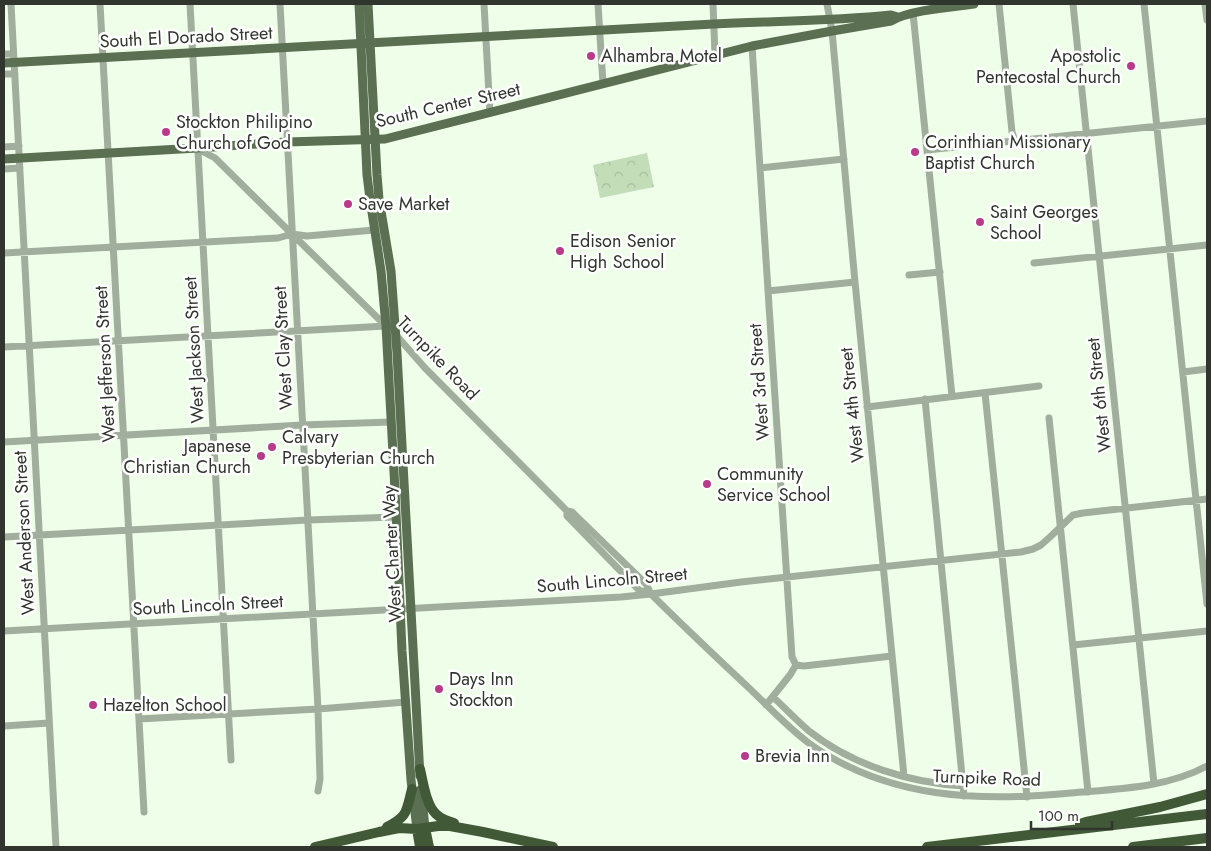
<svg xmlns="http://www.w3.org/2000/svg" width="1211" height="851" font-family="Jost,sans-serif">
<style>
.park{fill:url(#park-crowns)}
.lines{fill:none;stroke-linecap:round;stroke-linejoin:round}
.minor{stroke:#a2ae9d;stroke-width:7}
.major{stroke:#5b6f52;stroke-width:9}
.highway{stroke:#425938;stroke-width:10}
.poi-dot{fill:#b83a88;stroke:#fff;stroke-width:2}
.labels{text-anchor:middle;stroke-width:5;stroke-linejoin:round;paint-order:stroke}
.street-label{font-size:18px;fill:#30352d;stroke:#fff}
.poi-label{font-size:18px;fill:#30352d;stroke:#fff;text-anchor:start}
</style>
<defs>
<pattern id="park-crowns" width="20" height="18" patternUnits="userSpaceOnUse" patternTransform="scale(1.25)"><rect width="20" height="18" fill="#c3ddb8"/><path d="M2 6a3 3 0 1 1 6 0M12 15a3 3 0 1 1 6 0" fill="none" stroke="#a8be9e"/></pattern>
</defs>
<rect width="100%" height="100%" fill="#effee9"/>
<path class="park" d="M647 153 654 187 600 198 593 165Z"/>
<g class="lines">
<path class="minor" d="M11 4 56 847
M100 4 144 812
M190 4 231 760
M280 4 318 709 320 779 318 791
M484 4 490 113
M598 4 603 84
M713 4 715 55
M827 4 832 31 855 282 904 776
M999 4 1012 132 1015 141
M1073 4 1154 784
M1144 4 1207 604
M1205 4 1207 20
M913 13 952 396
M752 46 792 657 796 665 790 675 766 705
M4 54H13
M4 74H15
M4 147 19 146
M198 149 215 158 292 234 388 328
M927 150 1207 121
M760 168 844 159
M4 169 20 168
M4 253 278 238 292 234 307 236 374 230
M1034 263 1207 245
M909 275 940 272
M768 291 855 282
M396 335 425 368 567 511 572 512 646 584 651 594
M4 347 386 326
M1183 372 1207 369
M985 393 1027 797
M925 399 964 796
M867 407 1039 386
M1049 418 1088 792
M4 442 302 425 391 422
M567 511V516L570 519 639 590 651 594C683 626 716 657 749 688 769 707 788 728 810 744 888 799 980 802 1071 793 1117 789 1166 788 1207 766
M4 537 308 520 396 517
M4 631C209 620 415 609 621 597L651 594 741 582 1021 552 1033 549 1041 545 1050 537 1073 515 1083 513 1207 499
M1073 645 1207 631
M796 665 804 666 892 656
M773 697C785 708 797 721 809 731 852 765 910 783 964 786
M139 719 318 709 406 702
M4 726 49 723"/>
<path class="major" d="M359 4 367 175 370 199 381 271 386 326 395 490 402 651 411 780 417 829
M368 4 377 175 379 199 391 271 397 353 420 776
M4 63 714 24C773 21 832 21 891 15L898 17
M4 159 198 148 287 142 385 139 752 46 832 31 891 21C910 10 952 7 974 4
M421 789 425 828"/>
<path class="highway" d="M420 769C423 782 426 805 436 814 441 819 447 821 454 823
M1080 824 1086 822 1160 807 1207 794
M387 827C408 816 406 812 412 789
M425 828 429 847
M417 829 420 847
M315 847 379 832 399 828 417 829 438 826H450L483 832 553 847
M927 847 1207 814
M1133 847 1207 838"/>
</g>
<g class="poi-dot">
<circle cx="591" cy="56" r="5"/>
<circle cx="1131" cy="66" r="5"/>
<circle cx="166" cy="132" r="5"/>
<circle cx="915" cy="152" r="5"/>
<circle cx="348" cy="204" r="5"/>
<circle cx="980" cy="222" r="5"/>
<circle cx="560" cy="251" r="5"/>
<circle cx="272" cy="447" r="5"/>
<circle cx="261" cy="456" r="5"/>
<circle cx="707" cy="484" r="5"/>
<circle cx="439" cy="689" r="5"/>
<circle cx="93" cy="705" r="5"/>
<circle cx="745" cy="756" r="5"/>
</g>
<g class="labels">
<g class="street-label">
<text transform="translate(186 37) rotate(-3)" y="6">South El Dorado Street</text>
<text transform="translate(448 105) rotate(-13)" y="6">South Center Street</text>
<text transform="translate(283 348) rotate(-93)" y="6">West Clay Street</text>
<text transform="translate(194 350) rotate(-93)" y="6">West Jackson Street</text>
<text transform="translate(438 358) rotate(46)" y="6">Turnpike Road</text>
<text transform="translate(105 364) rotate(-93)" y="6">West Jefferson Street</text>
<text transform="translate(759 382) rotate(-94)" y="6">West 3rd Street</text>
<text transform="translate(1099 395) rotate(-96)" y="6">West 6th Street</text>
<text transform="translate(852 405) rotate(-96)" y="6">West 4th Street</text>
<text transform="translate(24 533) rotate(-93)" y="6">West Anderson Street</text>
<text transform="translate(392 554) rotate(-93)" y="6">West Charter Way</text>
<text transform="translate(612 580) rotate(-5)" y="6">South Lincoln Street</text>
<text transform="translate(208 605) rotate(-3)" y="6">South Lincoln Street</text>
<text transform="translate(987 778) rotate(2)" y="6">Turnpike Road</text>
</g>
<g class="poi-label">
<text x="601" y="62">Alhambra Motel</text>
<text x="1121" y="62" text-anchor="end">Apostolic<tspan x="1121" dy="21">Pentecostal Church</tspan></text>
<text x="176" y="128">Stockton Philipino<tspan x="176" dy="21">Church of God</tspan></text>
<text x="925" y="148">Corinthian Missionary<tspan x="925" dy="21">Baptist Church</tspan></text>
<text x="358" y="210">Save Market</text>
<text x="990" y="218">Saint Georges<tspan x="990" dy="21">School</tspan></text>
<text x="570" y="247">Edison Senior<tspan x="570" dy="21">High School</tspan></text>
<text x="282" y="443">Calvary<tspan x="282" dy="21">Presbyterian Church</tspan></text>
<text x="251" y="452" text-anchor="end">Japanese<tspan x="251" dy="21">Christian Church</tspan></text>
<text x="717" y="480">Community<tspan x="717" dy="21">Service School</tspan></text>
<text x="449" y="685">Days Inn<tspan x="449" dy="21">Stockton</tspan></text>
<text x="103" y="711">Hazelton School</text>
<text x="755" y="762">Brevia Inn</text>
</g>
</g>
<rect width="1211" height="851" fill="none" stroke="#30352d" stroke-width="10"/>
<path d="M1031 821v8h81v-8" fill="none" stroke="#30352d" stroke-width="2.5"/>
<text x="1038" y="821" font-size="15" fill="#30352d" stroke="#ffffff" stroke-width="4" paint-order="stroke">100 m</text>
</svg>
